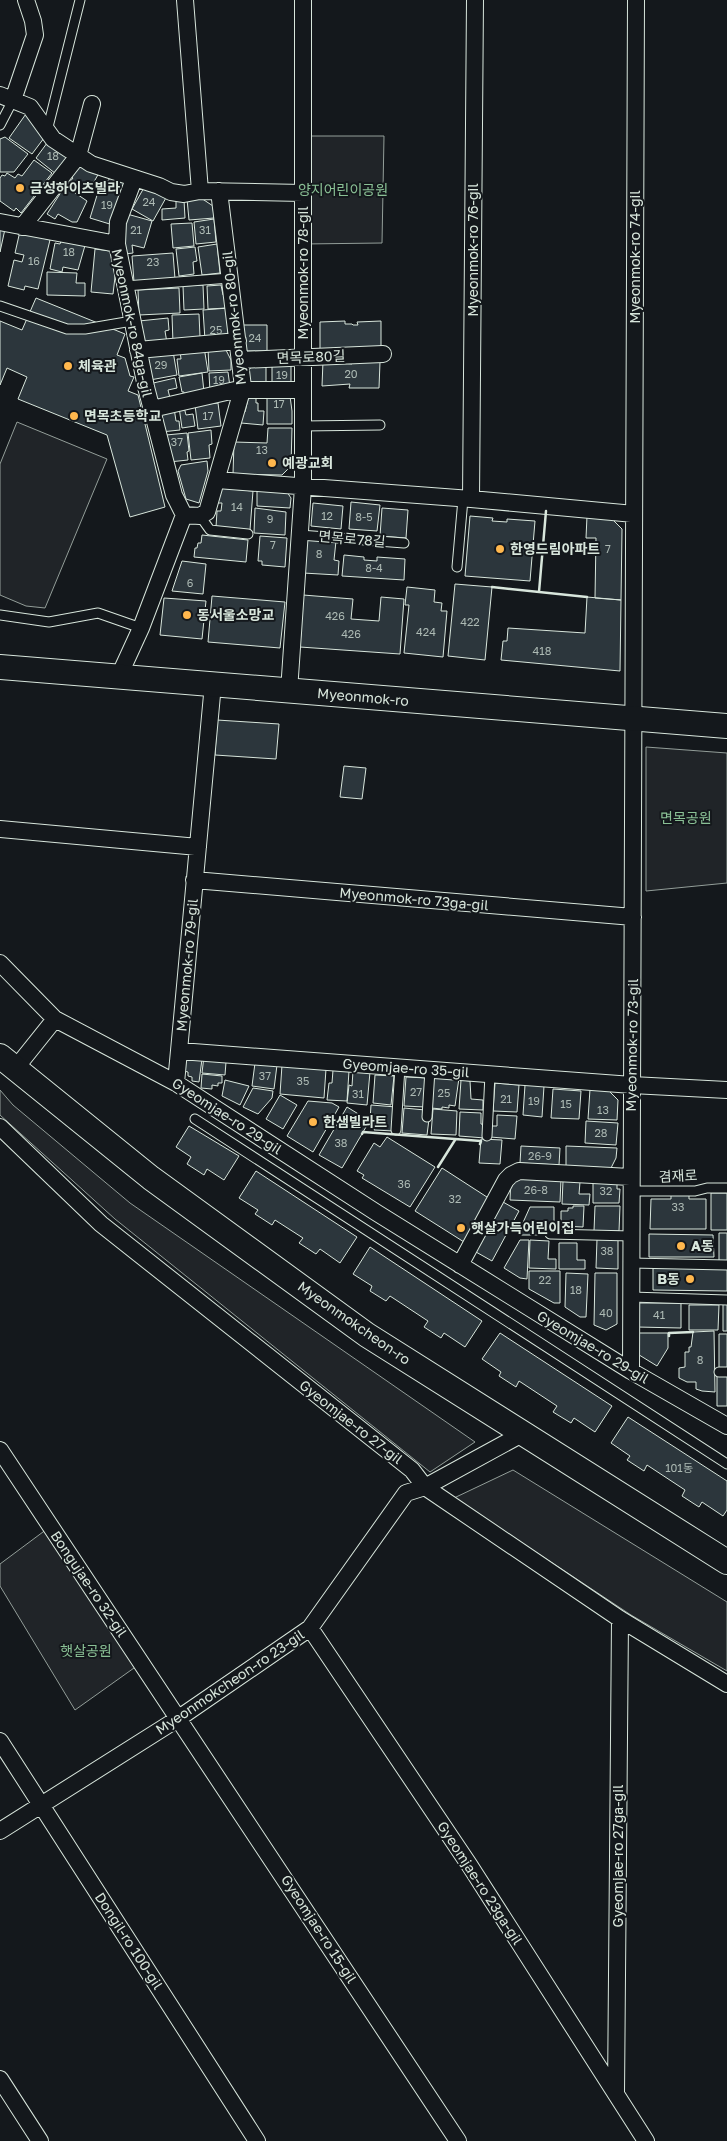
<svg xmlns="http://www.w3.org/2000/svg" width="727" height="2141" font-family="'Golos Text','Noto Sans KR',sans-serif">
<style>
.green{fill:#202428;stroke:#939e99}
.building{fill:#2c363c;stroke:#d8e6dc}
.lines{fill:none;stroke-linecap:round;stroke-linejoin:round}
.service-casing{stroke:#d8e6dc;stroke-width:11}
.minor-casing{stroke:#d8e6dc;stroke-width:18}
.secondary-casing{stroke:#d8e6dc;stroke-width:26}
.service{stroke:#14181c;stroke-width:9}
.minor{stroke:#14181c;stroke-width:16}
.secondary{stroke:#14181c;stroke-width:24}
.wall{stroke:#d8e6dc;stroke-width:2.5}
.poi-dot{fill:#ffb74d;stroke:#14181c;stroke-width:2}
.labels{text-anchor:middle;stroke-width:4;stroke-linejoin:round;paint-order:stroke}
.number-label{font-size:11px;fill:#adbab4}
.poi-label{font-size:14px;font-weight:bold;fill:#d8e6dc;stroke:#14181c;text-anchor:start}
.park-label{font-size:14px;fill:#8ac095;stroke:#14181c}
.street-label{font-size:14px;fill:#d8e6dc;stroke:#14181c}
</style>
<rect width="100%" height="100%" fill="#14181c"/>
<path class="green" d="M304 136H384L382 243 303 244Z
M17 422 107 459 45 608 26 606 0 595V464Z
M646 747 727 753V883L646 891Z
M0 1090 13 1105 130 1203 475 1442 430 1472 115 1219 0 1115Z
M513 1470 727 1602V1671L631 1615 454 1498Z
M51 1526 141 1663 75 1710 0 1586V1564Z"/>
<path class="building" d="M28 111 44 138 32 154 9 138Z
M5 137 28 154 14 172H0V139Z
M50 139 71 155 56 174 36 158Z
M78 159 99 173 87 194 81 190 79 192 68 184 73 178 67 174Z
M34 160 52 173 21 213 16 208 14 211 0 201V178L2 175 5 176 7 173 15 178 18 174 22 176Z
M112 176 127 180 113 225 90 218 98 192Z
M146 184 167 196 153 221 132 209Z
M65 186 87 201 77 222H72L58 214 55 219 47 214Z
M201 198 213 206 214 218 189 220 187 199Z
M176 200H184L185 218 162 220V209L176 208Z
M127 214 152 221 144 248 132 245 133 253 125 254 121 235Z
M214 219 216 242 196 244 194 222Z
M192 223 194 246 173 248 171 224Z
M0 228 5 229 0 252Z
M20 231 50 240 38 289 25 286 24 290 8 286 14 260 22 262 24 255 15 253Z
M62 238 86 242 78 270 63 267 62 272 50 269 55 243 60 244Z
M217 244 220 273 202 275 198 247Z
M195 247 197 261 193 262 194 274 179 276 176 249Z
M95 249 118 252 113 294 91 292Z
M173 253 175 279 134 282 132 256Z
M47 272 77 273 76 283H85V296L47 295Z
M203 285 204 309 184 310 183 286Z
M221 285 223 295H226L227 308 208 309 207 286Z
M179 288 180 313 139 315 138 290Z
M36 298 125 334 117 355 125 358 130 376 134 377 128 391 138 395 165 507 130 517 107 435 18 399 27 377 7 368 0 385V321L22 330Z
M228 308V337L205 340 203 310Z
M199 314 200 337 173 343 172 315Z
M168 318 169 330 165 331 167 343 141 346 139 321Z
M345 321V324H352L353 325H358L357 322 381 321V350L320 351V322Z
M243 325H267V351H243Z
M204 347 208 372 179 376 177 359H181L180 351Z
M208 348H225L231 360V370L209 371Z
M173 351 177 375 150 380 145 356Z
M323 361 352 364V362H380L379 388H349L350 384 322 386Z
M272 364H291V385L272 386Z
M252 367H266V385H247V371Z
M228 372 230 387 210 392 209 373Z
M202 373 204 392 185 396 184 392H182L179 377Z
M175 378 177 388 168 390 171 402 154 405 149 384Z
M249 395H256V403H258V411H264L263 425 241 423 242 412H245Z
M267 396H290L292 411V424H267Z
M218 403 221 426 198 429 195 405Z
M179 407H184L186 415 193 414 195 426 182 428Z
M174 408 176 421H179L180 430 161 432 159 410Z
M268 428H292L291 466 282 475 233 474 234 442 267 443Z
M211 430 212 444 209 445 210 458 191 460 188 433Z
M187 433 189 451 187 452 188 460 169 462 166 435Z
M207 461 208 471 199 503 186 499 178 471 181 465Z
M219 488 253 491 250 530 216 527 217 511H221L222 503H218Z
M257 490 287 492 291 498 290 508 257 506Z
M351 502 380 505 377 531 349 529Z
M313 503 343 506 341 529 311 526Z
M255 508 286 512 285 535 254 533Z
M382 508 408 510 406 538 380 536Z
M470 516 493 518 492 521 507 522V519L535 521 530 581 465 576Z
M587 516 611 518 622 529 621 600 595 598 596 538H586Z
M202 535 248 540 246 562 194 557 195 548H197L198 543H201Z
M260 536 287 538 285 567 262 565V561H258Z
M305 538 336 541 334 560 339 561 338 575 303 573Z
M344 555 364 557V560L377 561V557L405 559 404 580 342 576Z
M182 561 206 564 203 594 172 591Z
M455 584 492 587 485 660 448 656Z
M407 587 435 590 434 602 442 603 441 611H447L443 657 404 653 409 605H405Z
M303 595 353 599 351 619 379 621 381 597 404 599 400 654 300 647Z
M212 596 285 602 280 648 208 642Z
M587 597 621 600 620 671 501 660 503 641H507L508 628 585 633Z
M164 598 206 601 202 639 160 635Z
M217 720 279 724 276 759 215 755Z
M344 766 366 768 362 799 340 797Z
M204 1056 226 1062 225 1075 202 1073Z
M185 1057 202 1059 199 1082 192 1081V1077L188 1076V1072L184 1071Z
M255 1063 277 1065 274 1089 252 1086Z
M282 1065 326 1069 324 1098 280 1094Z
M333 1070 349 1071 347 1101 327 1100 329 1083H332Z
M353 1071 370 1072 367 1105 347 1103 349 1085 352 1086Z
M202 1074 222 1076V1083H218V1086L212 1085V1089L201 1088Z
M375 1075 394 1076 391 1105 373 1103Z
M406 1077 427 1078 425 1107 404 1106Z
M433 1077 459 1078 455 1106 449 1105V1108L442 1107V1109L431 1108Z
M225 1080 249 1086 240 1105 222 1096Z
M461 1080 470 1081 471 1099 483 1100V1110L459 1109Z
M495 1083 519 1085 517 1112 493 1111Z
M525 1085 544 1086 542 1117 523 1115Z
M253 1088 273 1091 272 1098 258 1114 243 1107Z
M553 1089 581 1091 579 1119 551 1118Z
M590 1089 608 1090 618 1100 617 1120 588 1119Z
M280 1095 297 1105 283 1129 266 1119Z
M308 1101 332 1103 339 1107 313 1152 287 1136Z
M371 1105 396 1107 394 1131 374 1130V1121L370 1120Z
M347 1107 365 1118 366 1127 342 1168 319 1155Z
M404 1108 425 1110 429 1119 427 1135 402 1133Z
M433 1109 457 1111 456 1135 431 1134Z
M460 1112 481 1113V1124L486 1125 485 1138 459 1136Z
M497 1115 517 1116 515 1139 490 1137 491 1126H497Z
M586 1121 618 1123 616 1145 585 1143Z
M189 1126 239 1156 224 1180 207 1169 204 1175 187 1164 191 1157 176 1147Z
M387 1137 435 1167 410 1207 362 1178 364 1175 357 1171 374 1143 380 1147Z
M481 1139 502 1140 500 1164 479 1163Z
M521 1146 560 1148 559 1165 520 1163Z
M566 1146 617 1148 616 1158 611 1168 566 1166Z
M442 1168 490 1199 464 1242 415 1211Z
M256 1171 357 1237 340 1263 320 1249 316 1254 299 1243 303 1238 275 1220 272 1225 255 1214 258 1210 239 1198Z
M511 1177 561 1179 560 1202 510 1200Z
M563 1181 580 1182 579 1194H590L589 1205 562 1204Z
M593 1181H617V1189H620L619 1203H593Z
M711 1193H727V1230H711Z
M671 1195H689V1199H706V1229H650L651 1199H671Z
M503 1202 519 1211 492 1261 476 1252Z
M573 1206H584L583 1227 561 1226V1211H568V1208H573Z
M595 1206H620L619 1231H594Z
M530 1207H554V1229L545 1228V1235H521V1227Z
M719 1233H727V1261H719Z
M649 1234 713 1235 714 1257H649Z
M597 1239H618V1269L596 1268Z
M520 1240H529L527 1279 520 1278 504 1268Z
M530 1240 549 1241 548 1259H556V1269L529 1268Z
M559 1243H577V1260H585V1269H559Z
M370 1247 482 1321 465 1347 444 1333 441 1338 424 1327 428 1321 390 1296 386 1301 370 1291 372 1286 353 1274Z
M653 1268 727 1269V1291L653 1290Z
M529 1271H560V1303H554L529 1289Z
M566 1273 588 1274 586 1317H580L565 1307Z
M595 1273H617V1324L606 1330 594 1325Z
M637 1303H681V1328L637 1327Z
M723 1304H727V1331H723Z
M689 1305H719L718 1330H689Z
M714 1331 715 1392 702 1391 696 1389V1382H687L679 1378V1368L685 1367V1352H689V1347H691L693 1332Z
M500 1333 612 1406 595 1432 574 1418 571 1423 553 1412 557 1406 519 1381 516 1387 499 1376 501 1372 482 1359Z
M636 1333H668V1348L657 1366 636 1353Z
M719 1334H727V1368H719Z
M717 1375H727V1406H717Z
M628 1417 727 1481V1510L723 1516 702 1502 699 1507 682 1496 685 1490 647 1465 644 1471 627 1460 630 1456 611 1443Z"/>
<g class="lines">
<g class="service-casing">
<path id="service" d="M0 125 13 100
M47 131 80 0
M125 286 230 278
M0 306 67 329H85L132 321
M303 426 380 425
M200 516 210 530 248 534
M300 535 404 543
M457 567 463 499
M0 615 49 622 98 613 141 628
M427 1117 430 1070
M195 1119 727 1464
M396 1130 400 1067
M487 1136 490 1074
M631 1191H695L707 1188H727
M550 1234 631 1236
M631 1263 727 1265
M631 1297 727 1300
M719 1372H727"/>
</g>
<g class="minor-casing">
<path id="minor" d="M185 0 200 191
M0 95 30 107 53 139 91 164 159 186 171 192 184 194 200 191 303 193
M13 100 35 35 33 21 26 0
M0 222 117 244 146 387 174 495 184 515
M22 227 78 156 92 104
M117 244 118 222 134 179
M138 350 238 341
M240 360 383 354
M152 409 235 390H303
M217 480 471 499 634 514
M471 499 475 0
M119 676 141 628 184 515 200 516 207 512 243 387 219 191
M289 691 303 487V0
M0 829 198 847
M194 880 633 917
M0 963 55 1019 176 1083 377 1213 631 1371 727 1426
M180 1051 632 1085 727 1090
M15 1069 55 1019
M176 1083 213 684
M0 1127 101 1224 412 1470 425 1487 620 1619 727 1684
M460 1265 506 1180 511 1175 519 1171 630 1177
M631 1371 636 0
M0 1450 458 2141
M310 1628 470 1866 646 2141
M0 1741 257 2141
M0 1831 179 1718 310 1628 406 1493 425 1487 522 1434
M0 2079 40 2141
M616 2094 620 1619"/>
</g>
<g class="secondary-casing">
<path id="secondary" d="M0 667 727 726
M0 1056 151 1178 367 1335 727 1562"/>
</g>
<use href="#service" class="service"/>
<use href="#minor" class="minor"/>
<use href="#secondary" class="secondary"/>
<path class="wall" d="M492 587 587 597
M539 592 546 511
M362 1134 363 1132 481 1141 480 1144
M438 1167 455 1140
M669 1336V1333L693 1332"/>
</g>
<g class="poi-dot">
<circle cx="20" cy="188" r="5"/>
<circle cx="68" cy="366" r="5"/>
<circle cx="74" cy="416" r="5"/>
<circle cx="272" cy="463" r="5"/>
<circle cx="500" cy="549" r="5"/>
<circle cx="187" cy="615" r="5"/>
<circle cx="313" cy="1122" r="5"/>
<circle cx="461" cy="1228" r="5"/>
<circle cx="681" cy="1246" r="5"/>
<circle cx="690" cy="1279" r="5"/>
</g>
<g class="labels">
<g class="number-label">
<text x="53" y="160">18</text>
<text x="149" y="206">24</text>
<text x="107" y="209">19</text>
<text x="136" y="234">21</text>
<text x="205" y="234">31</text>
<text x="69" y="256">18</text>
<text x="34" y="265">16</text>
<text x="153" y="266">23</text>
<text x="216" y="334">25</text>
<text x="255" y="342">24</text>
<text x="161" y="369">29</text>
<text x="351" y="378">20</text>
<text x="282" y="379">19</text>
<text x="219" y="384">19</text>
<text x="279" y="408">17</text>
<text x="208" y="420">17</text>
<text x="177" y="446">37</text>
<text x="262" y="454">13</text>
<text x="237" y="511">14</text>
<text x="327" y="520">12</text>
<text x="364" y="521">8-5</text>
<text x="270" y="523">9</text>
<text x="273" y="549">7</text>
<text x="608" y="553">7</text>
<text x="319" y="558">8</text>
<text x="374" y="572">8-4</text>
<text x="190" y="587">6</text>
<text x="335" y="620">426</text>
<text x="470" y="626">422</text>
<text x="426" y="636">424</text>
<text x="351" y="638">426</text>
<text x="542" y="655">418</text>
<text x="265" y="1080">37</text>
<text x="303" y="1085">35</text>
<text x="416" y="1096">27</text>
<text x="444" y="1097">25</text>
<text x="358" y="1098">31</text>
<text x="506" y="1103">21</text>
<text x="534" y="1105">19</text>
<text x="566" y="1108">15</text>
<text x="603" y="1114">13</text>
<text x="601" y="1137">28</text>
<text x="341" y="1147">38</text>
<text x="540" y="1160">26-9</text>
<text x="404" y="1188">36</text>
<text x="536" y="1194">26-8</text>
<text x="606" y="1195">32</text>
<text x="455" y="1203">32</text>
<text x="678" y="1211">33</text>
<text x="607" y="1255">38</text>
<text x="545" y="1284">22</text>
<text x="576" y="1294">18</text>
<text x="606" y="1317">40</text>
<text x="659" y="1319">41</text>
<text x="700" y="1364">8</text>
<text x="679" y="1472">101동</text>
</g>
<g class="poi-label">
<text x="30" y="193">금성하이츠빌라</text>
<text x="78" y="371">체육관</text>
<text x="84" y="421">면목초등학교</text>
<text x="282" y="468">예광교회</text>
<text x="510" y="554">한영드림아파트</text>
<text x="197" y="620">동서울소망교</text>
<text x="323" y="1127">한샘빌라트</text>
<text x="471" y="1233">햇살가득어린이집</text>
<text x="691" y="1251">A동</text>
<text x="680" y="1284" text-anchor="end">B동</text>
</g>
<g class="park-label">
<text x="343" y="195">양지어린이공원</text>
<text x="686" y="823">면목공원</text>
<text x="86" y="1656">햇살공원</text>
</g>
<g class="street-label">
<text transform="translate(473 250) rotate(-90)" y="5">Myeonmok-ro 76-gil</text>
<text transform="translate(635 257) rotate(-90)" y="5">Myeonmok-ro 74-gil</text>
<text transform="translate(303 273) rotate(-90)" y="5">Myeonmok-ro 78-gil</text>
<text transform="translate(234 318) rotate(-96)" y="5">Myeonmok-ro 80-gil</text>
<text transform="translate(132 323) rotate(78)" y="5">Myeonmok-ro 84ga-gil</text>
<text transform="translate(311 357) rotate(-2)" y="5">면목로80길</text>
<text transform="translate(352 539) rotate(5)" y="5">면목로78길</text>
<text transform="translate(363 697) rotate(5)" y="5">Myeonmok-ro</text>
<text transform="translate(414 899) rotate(5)" y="5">Myeonmok-ro 73ga-gil</text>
<text transform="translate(187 965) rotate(-85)" y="5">Myeonmok-ro 79-gil</text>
<text transform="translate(632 1045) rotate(-89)" y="5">Myeonmok-ro 73-gil</text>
<text transform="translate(406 1068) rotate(4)" y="5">Gyeomjae-ro 35-gil</text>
<text transform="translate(227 1116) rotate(33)" y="5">Gyeomjae-ro 29-gil</text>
<text transform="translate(678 1176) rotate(-3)" y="5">겸재로</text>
<text transform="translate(354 1323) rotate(35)" y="5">Myeonmokcheon-ro</text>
<text transform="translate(593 1347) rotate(31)" y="5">Gyeomjae-ro 29-gil</text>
<text transform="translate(351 1422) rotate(38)" y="5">Gyeomjae-ro 27-gil</text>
<text transform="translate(89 1584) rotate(56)" y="5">Bongujae-ro 32-gil</text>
<text transform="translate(230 1682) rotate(-34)" y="5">Myeonmokcheon-ro 23-gil</text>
<text transform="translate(618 1856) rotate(-90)" y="5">Gyeomjae-ro 27ga-gil</text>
<text transform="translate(480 1883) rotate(57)" y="5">Gyeomjae-ro 23ga-gil</text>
<text transform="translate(319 1929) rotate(57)" y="5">Gyeomjae-ro 15-gil</text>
<text transform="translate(129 1941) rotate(57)" y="5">Dongil-ro 100-gil</text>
</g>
</g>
</svg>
